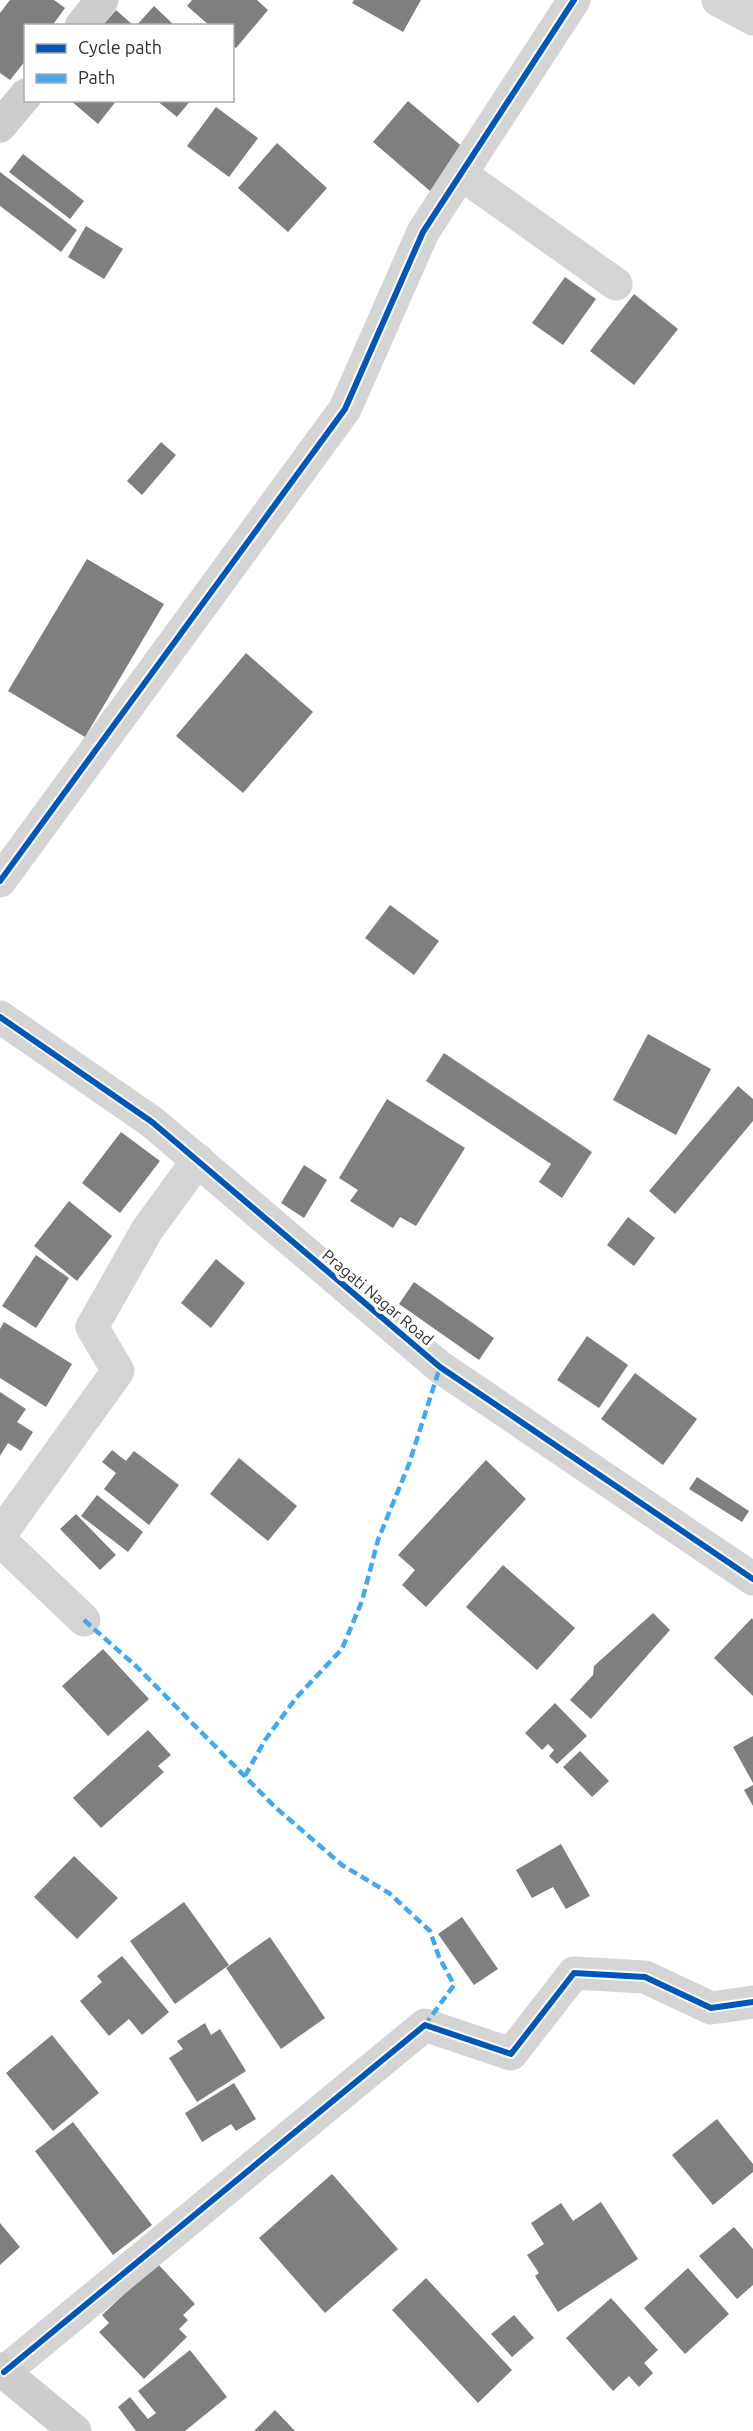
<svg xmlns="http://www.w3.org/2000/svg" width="753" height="2431" font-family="Ubuntu,sans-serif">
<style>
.building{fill:#7f7f7f}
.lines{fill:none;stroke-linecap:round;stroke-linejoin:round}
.street{stroke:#d4d4d4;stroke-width:33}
.secondary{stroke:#cdcdcd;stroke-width:33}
.quiet{stroke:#3fa9f5;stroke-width:4.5;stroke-dasharray:9 4.5;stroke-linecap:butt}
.cycleway-casing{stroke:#fff;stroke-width:10}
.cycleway{stroke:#0057b8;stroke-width:6}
.labels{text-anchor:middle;stroke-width:6;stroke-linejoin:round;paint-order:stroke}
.street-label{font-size:16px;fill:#2f2f2f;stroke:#fff}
</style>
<rect width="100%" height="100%" fill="#fff"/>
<path class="building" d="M10 0H54L65 8 52 26H26V60L10 80 0 73V13Z
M192 0H257L268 10 236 48 232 45V26H210L187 6Z
M354 0H421L403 32 352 3Z
M154 6 175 26H136Z
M116 10 134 26H102Z
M70 100H117L98 124Z
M156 100H191L177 117Z
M408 101 465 149 430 191 373 142Z
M216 107 258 138 229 177 187 146Z
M277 143 327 188 288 232 238 188Z
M23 154 84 201 70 219 9 172Z
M0 172 77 230 61 252 0 206Z
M86 226 123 249 104 279 68 257Z
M565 277 596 299 563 345 532 323Z
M634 294 678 329 634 385 590 351Z
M161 442 176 455 142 495 127 481Z
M87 559 164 604 85 737 8 691Z
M246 653 313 712 243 793 176 736Z
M390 905 439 941 414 975 365 938Z
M648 1034 711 1069 676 1135 613 1100Z
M444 1053 592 1152 562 1198 539 1182 551 1164 426 1081Z
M738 1086 753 1099V1121L675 1214 649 1191Z
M387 1099 465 1148 416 1226 400 1217 393 1228 350 1201 358 1190 339 1178Z
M121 1132 160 1161 120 1213 82 1183Z
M304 1165 327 1180 304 1218 281 1203Z
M69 1201 112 1236 77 1281 34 1246Z
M628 1217 655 1238 634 1266 607 1245Z
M36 1255 69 1278 36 1328 2 1306Z
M216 1259 245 1283 211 1328 181 1303Z
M414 1282 494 1338 479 1360 399 1304Z
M4 1322 72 1364 46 1407 0 1378V1329Z
M587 1336 628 1365 599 1408 557 1380Z
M635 1373 697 1419 663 1465 601 1419Z
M0 1392 26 1409 17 1422 33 1432 21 1451 8 1443 0 1456Z
M112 1450 126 1461 134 1451 179 1485 149 1525 104 1489 116 1473 102 1462Z
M239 1458 297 1506 268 1541 210 1494Z
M486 1460 526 1499 426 1607 402 1585 415 1570 398 1555Z
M697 1477 749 1511 742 1522 689 1489Z
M97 1495 143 1532 128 1552 81 1516Z
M76 1514 116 1555 100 1570 60 1529Z
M503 1565 575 1628 537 1670 466 1607Z
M653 1613 670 1630 591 1719 570 1700 593 1675 594 1666Z
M752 1618 753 1620V1696L714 1658Z
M103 1649 149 1699 108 1736 62 1686Z
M555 1703 587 1736 557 1764 549 1756 554 1750 548 1744 542 1750 525 1733Z
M148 1730 171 1755 158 1766 164 1772 101 1828 73 1798Z
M753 1736V1783L733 1747Z
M580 1751 609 1781 592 1797 563 1767Z
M753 1785V1806L744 1790Z
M561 1844 590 1896 566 1909 553 1887 532 1898 516 1870Z
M74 1856 118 1898 77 1939 34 1897Z
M184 1902 229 1965 175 2004 130 1941Z
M462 1917 498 1969 474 1985 438 1934Z
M270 1937 325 2018 281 2049 226 1968Z
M122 1956 169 2012 142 2035 129 2019 109 2036 80 2001 102 1982 97 1976Z
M205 2023 211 2035 220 2029 246 2071 197 2102 169 2058 183 2049 177 2041Z
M52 2035 99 2093 53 2131 6 2073Z
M234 2083 256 2119 236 2131 231 2124 202 2142 185 2113Z
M717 2119 753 2164V2172L713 2205 672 2155Z
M73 2122 152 2225 113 2255 35 2151Z
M332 2174 398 2249 325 2313 259 2238Z
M601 2202 638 2259 558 2312 535 2276 539 2273 527 2255 544 2244 531 2223 561 2203 573 2221Z
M0 2223 20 2247 0 2265Z
M734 2227 753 2249V2285L737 2299 699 2256Z
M157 2263 195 2304 183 2315 188 2320 179 2329 187 2337 144 2379 99 2332 109 2323 102 2315Z
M688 2268 729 2314 685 2354 644 2308Z
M426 2278 512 2370 478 2403 392 2310Z
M611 2298 658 2350 644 2363 653 2373 639 2387 629 2376 613 2391 566 2338Z
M514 2315 534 2338 512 2357 491 2334Z
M190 2350 227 2397 185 2431H136L118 2407 130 2397 148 2419 156 2413 138 2391Z
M275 2410 295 2431H254Z"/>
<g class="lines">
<path class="street" d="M718 0 753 19
M461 174 616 284
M0 881 345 409 423 232 574 0
M0 1017 152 1122 440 1367 753 1579
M0 1535 118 1371 92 1327 147 1230 198 1160
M0 1540 84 1620
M4 2372 425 2025 511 2054 574 1973 645 1977 711 2008 753 2002"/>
<path class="secondary" d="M81 26 102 0
M0 126 26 95
M0 2369 75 2431"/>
<path class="quiet" d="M84 1620 137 1667 275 1807 342 1865 389 1893 430 1931 439 1957 454 1985 425 2025
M245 1776 265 1740 296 1698 342 1649 362 1601 378 1540 409 1464 440 1367"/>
<g class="cycleway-casing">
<path id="cycleway" d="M0 881 345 409 423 232 574 0
M0 1017 152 1122 440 1367 753 1579
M4 2372 425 2025 511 2054 574 1973 645 1977 711 2008 753 2002"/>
</g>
<use href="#cycleway" class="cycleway"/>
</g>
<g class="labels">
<g class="street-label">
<text transform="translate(378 1297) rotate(40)" y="6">Pragati Nagar Road</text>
</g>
</g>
<rect x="24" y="24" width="210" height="78" fill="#ffffff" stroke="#acacac" stroke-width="1.5"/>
<rect x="36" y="44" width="30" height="9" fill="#0057b8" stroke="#acacac" stroke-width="1.5"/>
<text x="78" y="54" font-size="18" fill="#2f2f2f">Cycle path</text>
<rect x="36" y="74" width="30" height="9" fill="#3fa9f5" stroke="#acacac" stroke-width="1.5"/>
<text x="78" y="84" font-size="18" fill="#2f2f2f">Path</text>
</svg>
